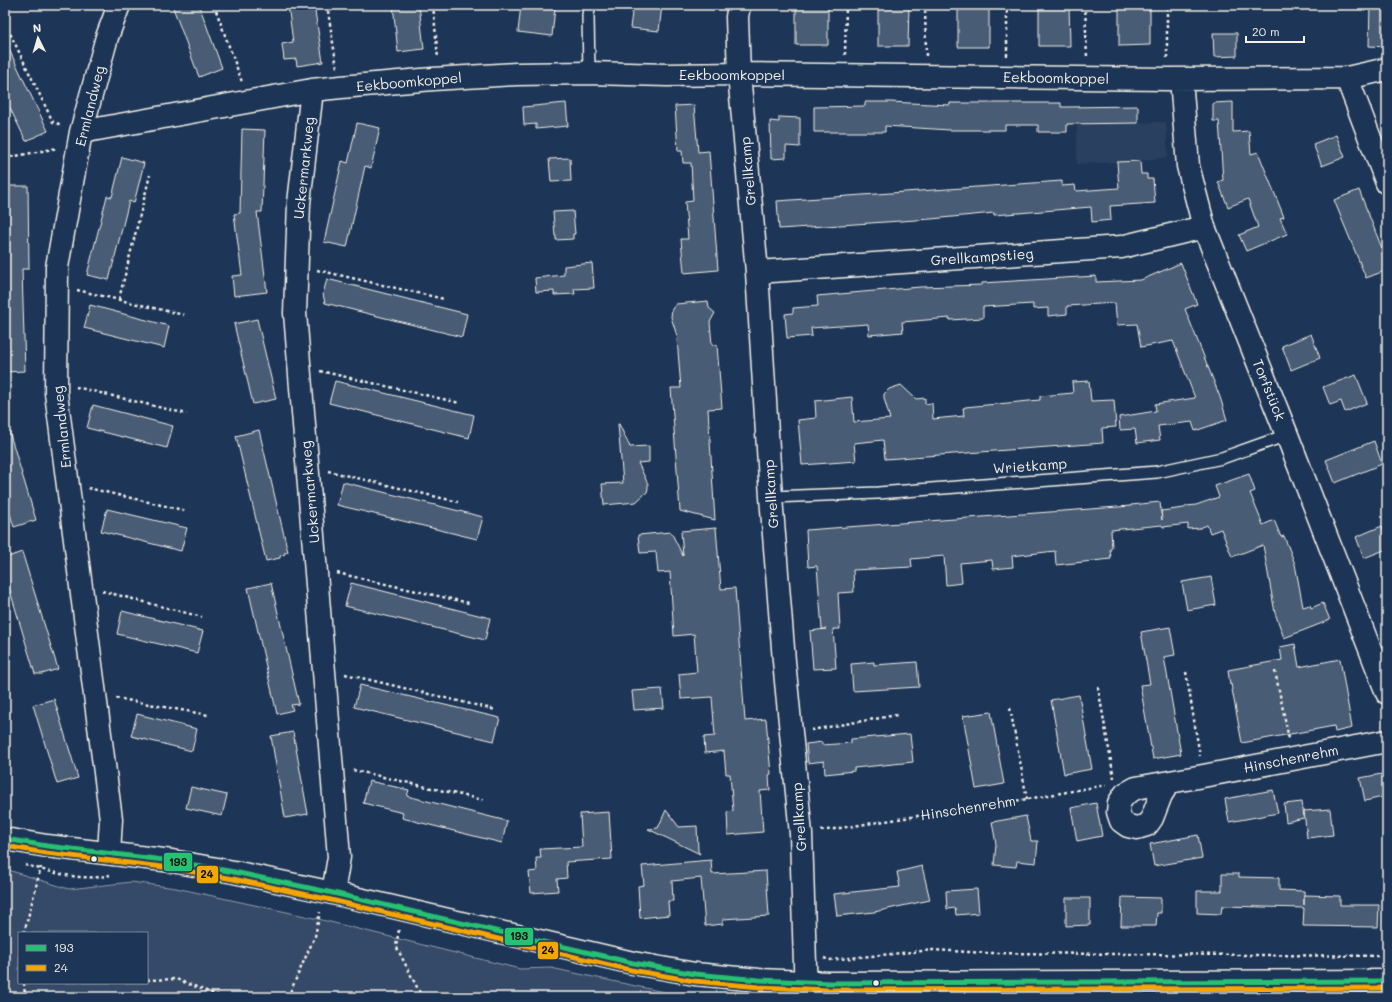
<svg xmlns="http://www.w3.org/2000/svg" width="1392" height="1002" font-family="Mali,sans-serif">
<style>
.built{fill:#2a4060}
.green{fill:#354a67;stroke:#949ea8;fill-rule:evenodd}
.building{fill:#485b74;stroke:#f4f1e8}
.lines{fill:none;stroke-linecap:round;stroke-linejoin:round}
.lane-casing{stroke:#f4f1e8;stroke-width:14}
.street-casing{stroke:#f4f1e8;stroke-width:25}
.primary-casing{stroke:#f4f1e8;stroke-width:25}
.path{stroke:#f4f1e8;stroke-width:2.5;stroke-dasharray:3 3;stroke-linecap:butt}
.lane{stroke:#1d3557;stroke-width:11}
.street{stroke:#1d3557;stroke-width:22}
.primary{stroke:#1d3557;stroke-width:22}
.bus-1-casing{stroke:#1d3557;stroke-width:8}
.bus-2-casing{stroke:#1d3557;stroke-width:8}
.bus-1{stroke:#26c172;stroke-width:5}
.bus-2{stroke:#f7a600;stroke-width:5}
.bus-dot{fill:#f4f1e8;stroke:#1d3557;stroke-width:1.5}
.labels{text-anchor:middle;stroke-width:3.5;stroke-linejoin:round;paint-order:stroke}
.street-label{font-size:14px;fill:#f4f1e8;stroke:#1d3557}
.line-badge{stroke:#1d3557;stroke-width:1.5}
.pale-badge-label{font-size:11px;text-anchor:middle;font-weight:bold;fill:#111}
</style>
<rect width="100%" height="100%" fill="#1d3557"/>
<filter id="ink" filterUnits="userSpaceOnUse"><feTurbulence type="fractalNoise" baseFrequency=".025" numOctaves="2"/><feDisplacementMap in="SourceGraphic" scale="8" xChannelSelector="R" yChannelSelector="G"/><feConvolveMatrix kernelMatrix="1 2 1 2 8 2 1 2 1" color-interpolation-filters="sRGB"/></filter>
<g filter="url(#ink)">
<path class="built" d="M1166 122 1168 157 1140 161 1077 164V124Z"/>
<path class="green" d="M5 869 69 889 131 882 176 888 314 918 520 969 551 968 687 997H5ZM19 933H147V983H19Z"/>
<path class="building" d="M172 5H199L222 68 199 77Z
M288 5H314L323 62 297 66 296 59 284 60 282 44 293 42Z
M393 5H419L424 49 398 52Z
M521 5 555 8 552 36 518 32Z
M633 5H662L659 31 630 28Z
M796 5H828V45H796Z
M878 5H909L908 46H878Z
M958 5H989V47H958Z
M1039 5H1069L1070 46H1039Z
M1119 5H1150V45L1119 46Z
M1370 5H1387V47L1369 46Z
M1213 33H1237V56L1214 57Z
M5 41 48 131 26 141 5 98Z
M865 102H890L950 105V103H1061V107H1067L1138 106V123L1067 124V132H1038V125H1005V130H950L885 126V132H814V107L865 106Z
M1233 102V132L1249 131 1251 154 1258 152 1284 217 1280 218 1287 234 1246 251 1239 235 1258 227 1248 199 1228 207 1218 182 1223 180 1219 121H1213V103Z
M566 103 568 126 536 129V124L524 125 523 107Z
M694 105 698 152 709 151 718 270 684 273 681 239H688L685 202 693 201 691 163H683L682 151H678L675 106Z
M779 117 800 118V147L786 146V158L771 159 770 121 779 122Z
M357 123 380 128 371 168 365 166 347 247 324 242 342 161 348 163Z
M242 129 265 130 262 212H257L267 292 234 296 232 276 242 275 234 214 240 213Z
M1336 135 1345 157 1322 166 1313 144Z
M122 157 144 163 134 203 129 201 109 280 87 275 107 196 112 197Z
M570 158 571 181 551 182 549 159Z
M1140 161 1141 174H1147V179H1153L1155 203 1110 206 1111 220 1092 222 1091 207 994 215V213L931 219 779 229 777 201 1062 181V186L1075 185 1076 191 1119 188 1117 162Z
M5 186H28L29 269H22L25 371 5 372Z
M1359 190 1387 261V270L1366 278 1334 200Z
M573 211 575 234H573V239L556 240V236H555L553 212Z
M592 263 594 288 574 289 575 294 554 295V291L536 292 535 278 564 275V266Z
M1181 263 1197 304 1185 309 1220 397 1227 420 1195 431 1192 422 1158 426 1160 440 1137 443 1135 429 1120 430 1119 417 1156 411 1155 404 1195 398 1173 341 1141 347 1137 324 1117 325 1115 303 1067 306V314L1048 316V308L1033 309V304L983 307V318L950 320V318L902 322 903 332 869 335 868 324 811 328 812 336 787 338 785 314 793 313V308L818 306 817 296 920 287 982 285V283L1096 276V282L1141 280Z
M327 279 467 314 462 337 325 303 323 294Z
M708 301 709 308 715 313 710 322 712 345H717L722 408 708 409 715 520 680 511 671 388H681L677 339H678L671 317 672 309 676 304Z
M90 305 169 326 164 348 84 328Z
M257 319 276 399 253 404 234 324Z
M1311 334 1320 358 1291 370 1282 346Z
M1356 375 1367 403 1345 412 1341 401 1330 405 1323 387Z
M335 381 474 415 469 438 329 403Z
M1089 381 1091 401 1114 400 1116 427 1102 428 1103 443 885 459 883 440 854 443 856 461 802 465 798 420 816 418 815 401 852 397 854 422 890 419 884 398V394L889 389 901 385 916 399 925 398V404L932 403 933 419 964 416 963 408H965V407L1040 400V396L1073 393 1072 382Z
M93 405 173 426 167 448 87 428Z
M618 424H619L630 447 649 446V462L638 463 648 484V488L647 492 636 502 604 505 602 484 623 483Z
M259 430 288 552H285V554L280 556V558L266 561 236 436Z
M9 431 36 520 14 527 5 498V432Z
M1374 441 1382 464 1335 483 1326 460Z
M1249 474 1255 491 1250 493 1263 525 1274 520 1281 537 1284 536 1295 564 1303 607 1310 605 1311 608 1323 603 1330 620 1284 638 1275 613 1263 545 1232 557 1221 529 1210 533 1207 525 1200 528 1188 529V524L1163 527 1162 525 1111 530 1112 548 1110 549 1111 559 1056 565 1055 551 1012 556 1013 567 993 569 992 560 960 563 962 583 946 585 944 556 911 559 912 567 853 570 854 592 838 593 840 629H833L836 668 813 669 810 631 826 629H822L817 566 808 567 806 530 1131 506V505L1160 502 1162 520 1161 511 1184 508 1187 506 1196 505 1219 497 1215 486Z
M343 482 483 517 477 539 337 505Z
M107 509 187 528 181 551 101 531Z
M1382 526 1387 539V549L1364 558 1356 537Z
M716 528 721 589 735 588 745 721 766 719 771 774 769 775 770 790 760 791 763 832 728 835 727 812 733 811 730 774H726L724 751 705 753 704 737 715 736 712 697 681 699 679 674 697 672 694 634 674 636 670 572 658 573 656 552 640 553 638 535 671 532 683 556 681 531Z
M22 552 58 669 42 674H35L5 574V558Z
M1211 577 1216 605 1187 610 1182 582Z
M271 583 299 704 291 705 293 710 277 714 248 588Z
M351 583 490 618 485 640 345 606Z
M122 611 203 631 197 653 117 634Z
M1170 627 1175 655 1164 657 1181 754 1153 759 1140 685 1150 684 1141 632Z
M1295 644 1299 667 1340 659 1352 728 1335 732 1334 726 1242 743 1231 684 1230 685 1228 670 1282 660 1280 647Z
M874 662V665L917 662 919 687 853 691 851 664Z
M360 685 500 718 494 741 354 707Z
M662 689 664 708 634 710 632 691Z
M1079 695 1092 769 1064 774 1051 700Z
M54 699 78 778 57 784 33 705Z
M991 712 1004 784 976 789 963 716Z
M137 714 197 729 192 751 131 736Z
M293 732 308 814 285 818 271 736Z
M910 734 913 762 854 768V771L825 774 824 761 808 763 806 744 822 742V745L851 743V739Z
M1387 773V796L1365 801 1360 778Z
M369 781 409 790 407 796 507 821 502 843 402 818 403 813 363 803Z
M191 787 227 795 222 816 186 808Z
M1273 790 1278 813 1229 822 1225 799Z
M1302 802 1304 818 1286 822 1284 804Z
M1096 803 1102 836 1077 841 1071 808Z
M1330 809 1333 835 1307 838 1304 811Z
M666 810 679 827 697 826 698 851 700 854 648 829 658 828Z
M609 812 612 859 566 862 567 878 557 879 558 891 531 893 529 872 537 871 536 858H541L540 849 582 847 580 814Z
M1026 816 1031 841H1038L1036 863 1017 861 1016 867 994 865 996 844 992 822Z
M1198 835 1202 858 1154 866 1150 844Z
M711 860 712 874 766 871 769 916 723 919V924L705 926 701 878 672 881 673 901H668L669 915 640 918 638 886 644 885 642 866Z
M922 866 930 900 874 912 837 916 834 894 900 887 897 872Z
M1222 874H1239V877L1279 878V890L1304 891V905V895L1340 896V905H1379L1378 927 1303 926 1304 908 1222 906 1221 914 1197 913V891H1222Z
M977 889 979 913 956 915 955 908 947 909 946 891Z
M1122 897 1161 898V913H1157L1156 926H1121Z
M1066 898H1090V925L1066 926Z"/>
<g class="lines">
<g class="lane-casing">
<path id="lane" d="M589 73 588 15 590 5
M771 497 878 493 1157 472 1222 458 1287 435"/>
</g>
<g class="street-casing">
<path id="street" d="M739 5 737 17 739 74 757 272 771 497 784 661 801 834 806 997
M1347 78 1387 183
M1181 79 1188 166 1204 227 1287 435 1387 693
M312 90 299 203 295 313 339 857 333 893
M81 132 312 90 341 87 433 79 516 74 589 73 667 75 739 74 1167 79 1347 78 1387 69
M757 272 1121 247 1204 227
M1172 782 1166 787 1161 795 1152 818 1147 825 1137 828 1128 826 1121 821 1118 812 1119 803 1125 794 1136 788 1203 776 1387 741
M109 853 111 819 56 393 57 267 81 132 107 37 119 5"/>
</g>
<g class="primary-casing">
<path id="primary" d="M5 839 47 846 172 861 234 872 333 893 633 963 695 974 759 980 830 983 1387 981"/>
</g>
<path class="path" d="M214 5 242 82
M327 5 337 68
M433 5 438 58
M925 5 926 56
M1007 5V56
M1085 5 1087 58
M5 23 53 122 62 125
M845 55 846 5
M1167 58V5
M5 158 58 148
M317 270 444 299
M77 290 184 315
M119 299 150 175
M320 371 460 403
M76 387 187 414
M328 471 458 502
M88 488 187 511
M337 573 469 603
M102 591 202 617
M1275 671 1289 739
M1186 672 1200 756
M345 674 496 710
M1098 687 1114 778
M116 698 208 715
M1010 708 1027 799
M811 730 897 715
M353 770 483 800
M821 831 1027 799 1106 785
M25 865C52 872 82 882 110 875
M399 930 396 946 422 997
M24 933 41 867
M824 958 829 960 933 950 987 953 1387 956
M147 980 176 979 222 997
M24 983 25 997
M288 997 315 936 320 912"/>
<use href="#lane" class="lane"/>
<use href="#street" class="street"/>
<use href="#primary" class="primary"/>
<g class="bus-1-casing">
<path id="bus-1" d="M5 839 47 846 172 861 234 872 333 893 633 963 695 974 759 980 830 983 1387 981"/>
</g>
<g class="bus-2-casing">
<path id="bus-2" d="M5 846 46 853 171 868 233 879 331 900 631 970 694 981 759 987 830 990 1387 988"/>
</g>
<use href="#bus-1" class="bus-1"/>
<use href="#bus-2" class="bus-2"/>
</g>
</g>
<g class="bus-dot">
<circle cx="94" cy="859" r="3.5"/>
<circle cx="876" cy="983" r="3.5"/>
</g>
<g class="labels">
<g class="street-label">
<text x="732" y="80">Eekboomkoppel</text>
<text transform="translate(1056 78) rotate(1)" y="5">Eekboomkoppel</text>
<text transform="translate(409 82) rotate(-5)" y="5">Eekboomkoppel</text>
<text transform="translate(90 106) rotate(-76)" y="5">Ermlandweg</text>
<text transform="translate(304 168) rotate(-84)" y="5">Uckermarkweg</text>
<text transform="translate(748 171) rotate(-95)" y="5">Grellkamp</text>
<text transform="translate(982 257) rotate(-4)" y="5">Grellkampstieg</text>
<text transform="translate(1269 390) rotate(68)" y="5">Torfstück</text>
<text transform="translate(62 427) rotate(-96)" y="5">Ermlandweg</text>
<text transform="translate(1030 466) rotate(-4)" y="5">Wrietkamp</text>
<text transform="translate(310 492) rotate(-95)" y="5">Uckermarkweg</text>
<text transform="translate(771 494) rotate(-94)" y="5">Grellkamp</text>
<text transform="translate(1291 759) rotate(-11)" y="5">Hinschenrehm</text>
<text transform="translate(968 808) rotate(-9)" y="5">Hinschenrehm</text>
<text transform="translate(799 817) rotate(-94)" y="5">Grellkamp</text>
</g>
</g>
<g class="line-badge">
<rect x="163" y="852" width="30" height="20" rx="4" fill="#26c172"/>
<rect x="196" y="865" width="23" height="19" rx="4" fill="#f7a600"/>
<rect x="504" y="927" width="30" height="19" rx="4" fill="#26c172"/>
<rect x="537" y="941" width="22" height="19" rx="4" fill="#f7a600"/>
</g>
<g class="pale-badge-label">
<text x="178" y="866">193</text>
<text x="207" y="878">24</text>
<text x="519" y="940">193</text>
<text x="548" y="954">24</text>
</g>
<rect width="1392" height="1002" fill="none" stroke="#1d3557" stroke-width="20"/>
<rect x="10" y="10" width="1372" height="982" fill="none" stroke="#f4f1e8" stroke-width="1.5" filter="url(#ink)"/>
<rect x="18" y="932" width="130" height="52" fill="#1d3557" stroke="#738091"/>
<rect x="26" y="945" width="20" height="6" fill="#26c172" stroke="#738091"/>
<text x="54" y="952" font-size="12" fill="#f4f1e8">193</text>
<rect x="26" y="965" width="20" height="6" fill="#f7a600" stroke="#738091"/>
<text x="54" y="972" font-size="12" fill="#f4f1e8">24</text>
<g transform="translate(38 38) rotate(355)" stroke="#1d3557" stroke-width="3" paint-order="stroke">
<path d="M0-3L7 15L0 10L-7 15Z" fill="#f4f1e8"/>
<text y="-6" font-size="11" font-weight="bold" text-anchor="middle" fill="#f4f1e8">N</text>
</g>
<path d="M1246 36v6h58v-6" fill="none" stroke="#f4f1e8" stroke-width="2"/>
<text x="1252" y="36" font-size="12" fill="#f4f1e8" stroke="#1d3557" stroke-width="3" paint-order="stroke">20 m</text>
</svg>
